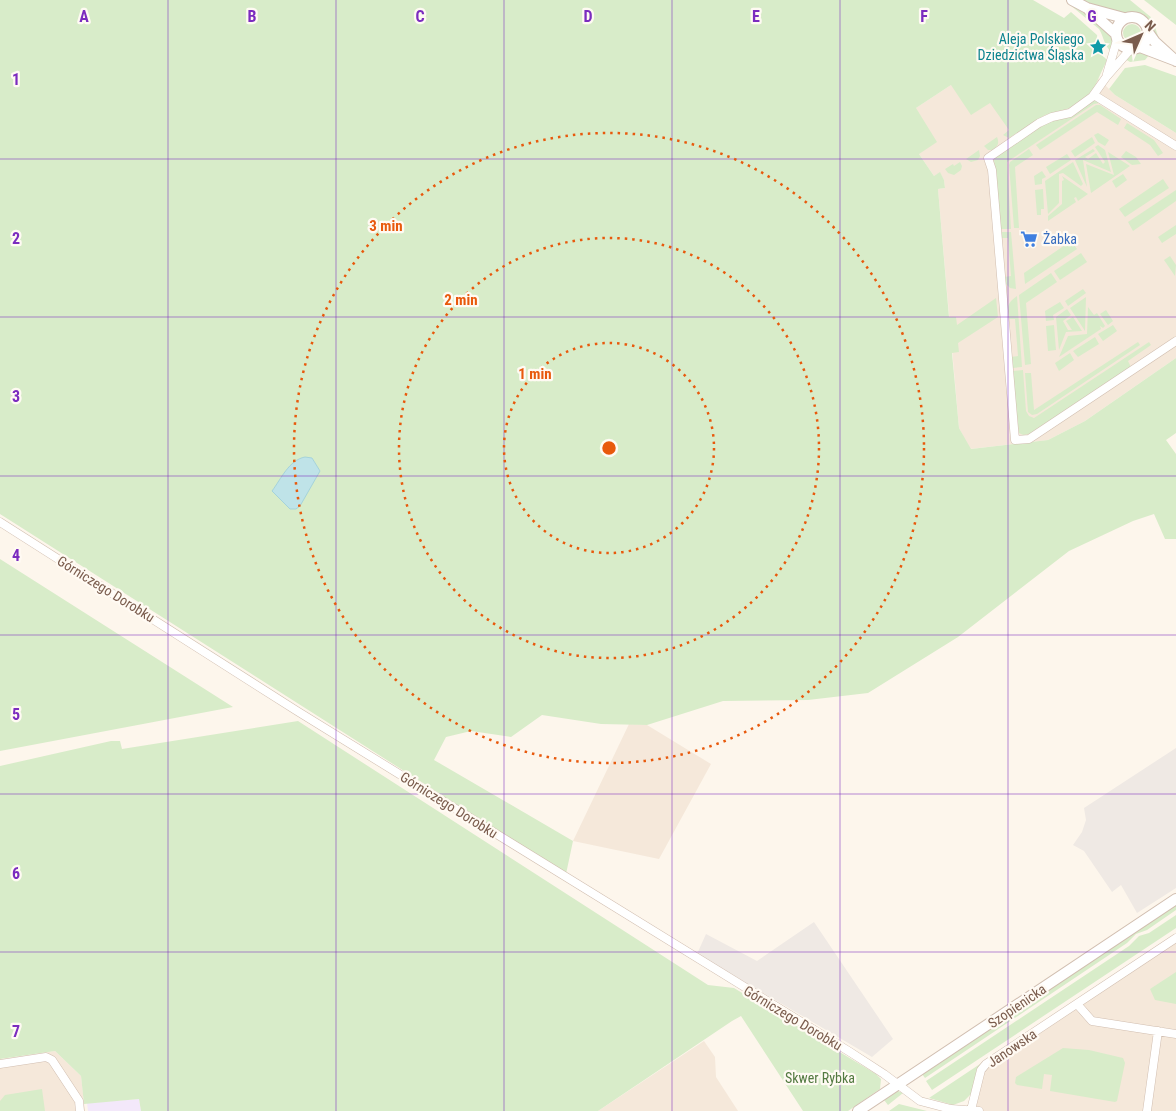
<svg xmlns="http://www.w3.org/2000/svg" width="1176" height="1111" font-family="'Roboto Condensed',sans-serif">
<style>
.residential{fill:#f5e8da}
.industrial{fill:#efe9e4}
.education{fill:#f3e8fa}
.green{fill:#d8ecc9;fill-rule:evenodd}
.water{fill:#bfe3e8;stroke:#a5d3da}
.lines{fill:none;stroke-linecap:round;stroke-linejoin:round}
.minor-casing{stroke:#d1beb0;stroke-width:9}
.tertiary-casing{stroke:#d1beb0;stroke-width:12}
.minor{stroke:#fff;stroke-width:8}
.tertiary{stroke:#fff;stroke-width:10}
.grid{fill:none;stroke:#7b2cbf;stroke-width:1;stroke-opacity:0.55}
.ring{fill:none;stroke:#e8590c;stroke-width:2.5;stroke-dasharray:2.5 5}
.labels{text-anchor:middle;stroke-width:4.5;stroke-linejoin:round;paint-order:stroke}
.culture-label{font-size:14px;fill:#0d838f;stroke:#fffaf3;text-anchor:end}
.shop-label{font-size:14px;fill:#366cbe;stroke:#fffaf3;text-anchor:start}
.street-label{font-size:14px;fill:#7a5c4d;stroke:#fffaf3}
.park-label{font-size:14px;fill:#537a41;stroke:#fffaf3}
.grid-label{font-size:16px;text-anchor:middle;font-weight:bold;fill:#7b2cbf;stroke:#fffaf3;stroke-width:4.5;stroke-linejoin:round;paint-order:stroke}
.centre{fill:#e8590c;stroke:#fffaf3;stroke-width:2.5}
.ring-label{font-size:15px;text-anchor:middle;font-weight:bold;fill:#e8590c;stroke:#fffaf3;stroke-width:4.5;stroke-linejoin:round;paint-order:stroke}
</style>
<rect width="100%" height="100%" fill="#fdf6ec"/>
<path class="residential" d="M1092 72 1115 95 1176 133V358L1085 421 1048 440 970 449 959 428 938 189 945 188 944 180 940 173 934 176 919 154 916 108 951 85Z
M629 724 647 725 711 764 659 859 573 841Z
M1176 941V1111H975L985 1068Z
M704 1041 715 1057 716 1077 738 1111H598Z
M55 1051 81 1076 85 1111H0V1057L1 1059Z"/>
<path class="industrial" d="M1176 748V888L1137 913 1121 885 1112 892 1084 851 1073 845 1082 832 1086 820 1084 808Z
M814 922 893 1039 872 1057 697 954 706 934 757 961Z"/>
<path class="education" d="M139 1099 141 1111H88L87 1103Z"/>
<path class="green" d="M0 0H1033L1064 18 1071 12 1097 35 1103 56 1107 60 1093 90 1088 96 1070 108 1045 115 1009 138 1003 135 1009 130 990 103 971 115 951 85 916 108 937 142 919 154 934 176 940 172 944 180 945 188 938 189 949 317H956L957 325 996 298 998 317 958 343 959 352 952 353 959 428 971 449 1048 440 1085 421 1176 358V433L1166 440 1176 454V539H1165L1154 514 1133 521 1069 551 958 637 868 693 808 700 723 701 647 725 601 724 542 715 511 737 471 731 446 737 434 760 573 841 566 874 0 514ZM312 458 320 471 290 509 272 491Z
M1083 0H1130L1152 18 1159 39C1153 32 1151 22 1144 17 1136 11 1129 15 1120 14 1108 13 1094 5 1083 0Z
M1144 0H1176V25Z
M1069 4 1105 26 1113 38 1111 51C1104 46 1104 37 1099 29Z
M1123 33a9 9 0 1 1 18 0a9 9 0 1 1-18 0Z
M1143 52 1150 54 1145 60 1130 62 1125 59 1134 53Z
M1145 65 1176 76V133L1115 95 1109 89 1125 68Z
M1093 101H1097L1104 106 1099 103 1094 104 1007 162 1011 229H1001L994 160 996 156 1042 125 1075 113Z
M1096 105H1100L1121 119 1118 125 1097 112 1040 150 1036 145Z
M1127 123 1154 140 1163 153 1158 156 1150 145 1124 128Z
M1098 133 1109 140 1105 146 1098 142 1094 135Z
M997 137C1000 144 997 147 992 150H988L984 146Z
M1092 137 1095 143 1075 157 1071 151Z
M1098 145 1105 150 1111 172 1083 160 1087 187 1075 160 1093 149 1095 151 1085 157 1088 159 1096 153 1103 164 1105 162 1095 147Z
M1029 149 1033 155 1015 167 1019 228H1014L1009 165 1010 162Z
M979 150 980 156 978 160 971 162 966 159Z
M1126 151 1136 157 1141 164 1132 165 1121 157Z
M1108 152 1130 166 1091 193 1086 164 1114 175Z
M1067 154 1071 160 1050 174 1046 167Z
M960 162 962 166 961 170 954 175 948 173 945 169 953 164 954 166Z
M1073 162 1083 184 1081 186 1063 173 1059 174V203L1048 214 1045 181Z
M1042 171 1046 177 1042 179V184L1035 185 1034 176Z
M1123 174 1127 180 1116 188 1112 181Z
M1062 176 1088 194 1078 201 1076 197 1074 198 1076 202 1048 221V216L1062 204V179V181L1064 180Z
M1163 179 1169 188 1125 217 1119 209Z
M1043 189 1044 209H1041V215H1037L1035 190Z
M1176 190V201L1133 231 1128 222Z
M1176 225V234L1162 243 1158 237Z
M1001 232H1011L1016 289 1010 288 1006 284 1004 277 1011 276 1008 238H1001Z
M1071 241 1077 249 1025 284 1024 273Z
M1081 253 1087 262 1060 280 1054 271Z
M1170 256 1176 265 1175 276 1164 260Z
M1051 273 1057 282 1026 303 1031 364 1025 365 1019 295Z
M1083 289 1086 293 1068 306 1065 301Z
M1017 296 1022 367 1012 368 1011 357 1018 356 1015 319H1008C1007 307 1007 303 1017 296Z
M1086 297 1085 331 1070 308Z
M1060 302 1064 308 1053 315 1054 320 1046 321 1045 311Z
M1088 307 1094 315 1097 313 1105 326 1103 328 1100 326 1101 329 1059 357 1068 336 1087 334Z
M1067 309 1071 315 1063 321 1068 330H1072L1066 321 1073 317 1082 331 1066 332 1059 350 1056 317Z
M1106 310 1113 321 1108 325 1100 314Z
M1054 325 1056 350 1048 351 1046 326Z
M1113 325 1117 331 1103 341 1098 334Z
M1095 337 1099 344 1078 357 1073 351Z
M1138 342 1140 345 1037 414 1032 415 1028 412 1025 373H1031L1034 410Z
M1149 342 1151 345 1128 361 1131 367 1029 434 1023 435 1019 433 1012 371 1023 370 1026 411 1029 416 1034 418Z
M1070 353 1074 360 1059 371 1055 363Z
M0 559 233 707 0 751Z
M298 721 708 985 734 988 876 1074 881 1079 880 1089 848 1111H803L741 1016 732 1021 598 1111H141L139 1099 84 1104 81 1076 55 1051 0 1059V766L111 741H120L122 749Z
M1176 905V910L1147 930 1136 934 1127 943 925 1078 922 1074Z
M1176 915V928L932 1090 926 1081 1129 946 1139 936 1149 933Z
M1176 972V1004L1155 1000 1150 989Z
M1076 1000 1077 1002 977 1071 971 1094 964 1101 953 1105 929 1098Z
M1063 1048 1089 1050 1123 1058 1125 1063 1117 1101 1115 1102 1050 1091 1052 1075 1044 1074 1042 1089 1017 1085 1015 1083 1016 1077Z
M42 1089 45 1111H0V1101L5 1095Z
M898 1091 903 1093 888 1105 884 1100Z
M899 1104 927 1111H889Z"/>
<path class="water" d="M305 457 312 458 320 471 300 506 296 509H290L272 491C281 479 289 460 305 457Z"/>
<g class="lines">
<g class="minor-casing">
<path id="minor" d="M1134 49 1128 52 1107 76 1092 97 1070 113 1052 117 1039 123 988 158 992 170 1015 440 1029 439 1176 341
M1107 74 1117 40
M1094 95 1176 146
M0 522 297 711 850 1052 884 1074 920 1101 951 1109 979 1111
M1077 1004 1092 1021 1176 1034
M0 1064 46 1057 52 1060 79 1101 80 1111
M971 1110 981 1070 986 1064 1176 938
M1147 1111 1158 1031"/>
</g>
<g class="tertiary-casing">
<path id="tertiary" d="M1072 0 1087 8 1124 18
M1089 10 1116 34
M1116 33a16 16 0 1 1 32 0a16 16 0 1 1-32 0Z
M1148 32 1155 42 1176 61
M1140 47 1174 60
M858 1111 1176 899"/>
</g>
<use href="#minor" class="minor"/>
<use href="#tertiary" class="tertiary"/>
</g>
<path class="grid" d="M168 0V1111M336 0V1111M504 0V1111M672 0V1111M840 0V1111M1008 0V1111M0 159H1176M0 317H1176M0 476H1176M0 635H1176M0 794H1176M0 952H1176"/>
<g class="ring">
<circle cx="609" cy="448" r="105"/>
<circle cx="609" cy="448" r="210"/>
<circle cx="609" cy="448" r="315"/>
</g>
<defs>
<g id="sight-bare" transform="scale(1.35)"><path d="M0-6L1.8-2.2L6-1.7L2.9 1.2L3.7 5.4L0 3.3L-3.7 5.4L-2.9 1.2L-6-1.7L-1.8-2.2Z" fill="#0f9aa8" stroke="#fffaf3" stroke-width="2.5" paint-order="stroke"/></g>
<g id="supermarket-bare" transform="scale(1.35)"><path d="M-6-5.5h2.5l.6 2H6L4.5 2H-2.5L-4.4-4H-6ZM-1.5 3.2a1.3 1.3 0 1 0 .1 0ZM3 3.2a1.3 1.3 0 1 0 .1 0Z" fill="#3f7fe0" stroke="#fffaf3" stroke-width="2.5" paint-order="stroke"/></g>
</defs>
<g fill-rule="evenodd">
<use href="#sight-bare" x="1098" y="47"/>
<use href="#supermarket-bare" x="1029" y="239"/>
</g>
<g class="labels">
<g class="culture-label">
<text x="1084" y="44">Aleja Polskiego<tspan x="1084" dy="16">Dziedzictwa Śląska</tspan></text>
</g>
<g class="shop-label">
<text x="1043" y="244">Żabka</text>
</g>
<g class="street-label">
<text transform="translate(106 589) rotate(32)" y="5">Górniczego Dorobku</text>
<text transform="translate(449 805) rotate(32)" y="5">Górniczego Dorobku</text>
<text transform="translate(1017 1006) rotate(-34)" y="5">Szopienicka</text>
<text transform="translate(793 1018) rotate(31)" y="5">Górniczego Dorobku</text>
<text transform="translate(1012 1048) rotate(-34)" y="5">Janowska</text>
</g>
<g class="park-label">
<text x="820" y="1083">Skwer Rybka</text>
</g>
</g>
<g class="grid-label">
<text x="84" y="22">A</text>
<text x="252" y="22">B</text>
<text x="420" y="22">C</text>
<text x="588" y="22">D</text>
<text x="756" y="22">E</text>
<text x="924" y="22">F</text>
<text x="1092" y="22">G</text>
<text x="16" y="85">1</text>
<text x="16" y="244">2</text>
<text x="16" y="402">3</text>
<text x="16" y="561">4</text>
<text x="16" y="720">5</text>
<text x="16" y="879">6</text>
<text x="16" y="1037">7</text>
</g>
<circle cx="609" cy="448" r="8" class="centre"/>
<g class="ring-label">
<text x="386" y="231">3 min</text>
<text x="461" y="305">2 min</text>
<text x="535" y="379">1 min</text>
</g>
<g transform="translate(1141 35) rotate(45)" stroke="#fffaf3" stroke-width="4" paint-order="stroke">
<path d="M0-4L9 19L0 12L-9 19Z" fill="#7a5c4d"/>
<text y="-8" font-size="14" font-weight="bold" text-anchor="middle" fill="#7a5c4d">N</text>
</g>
</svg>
